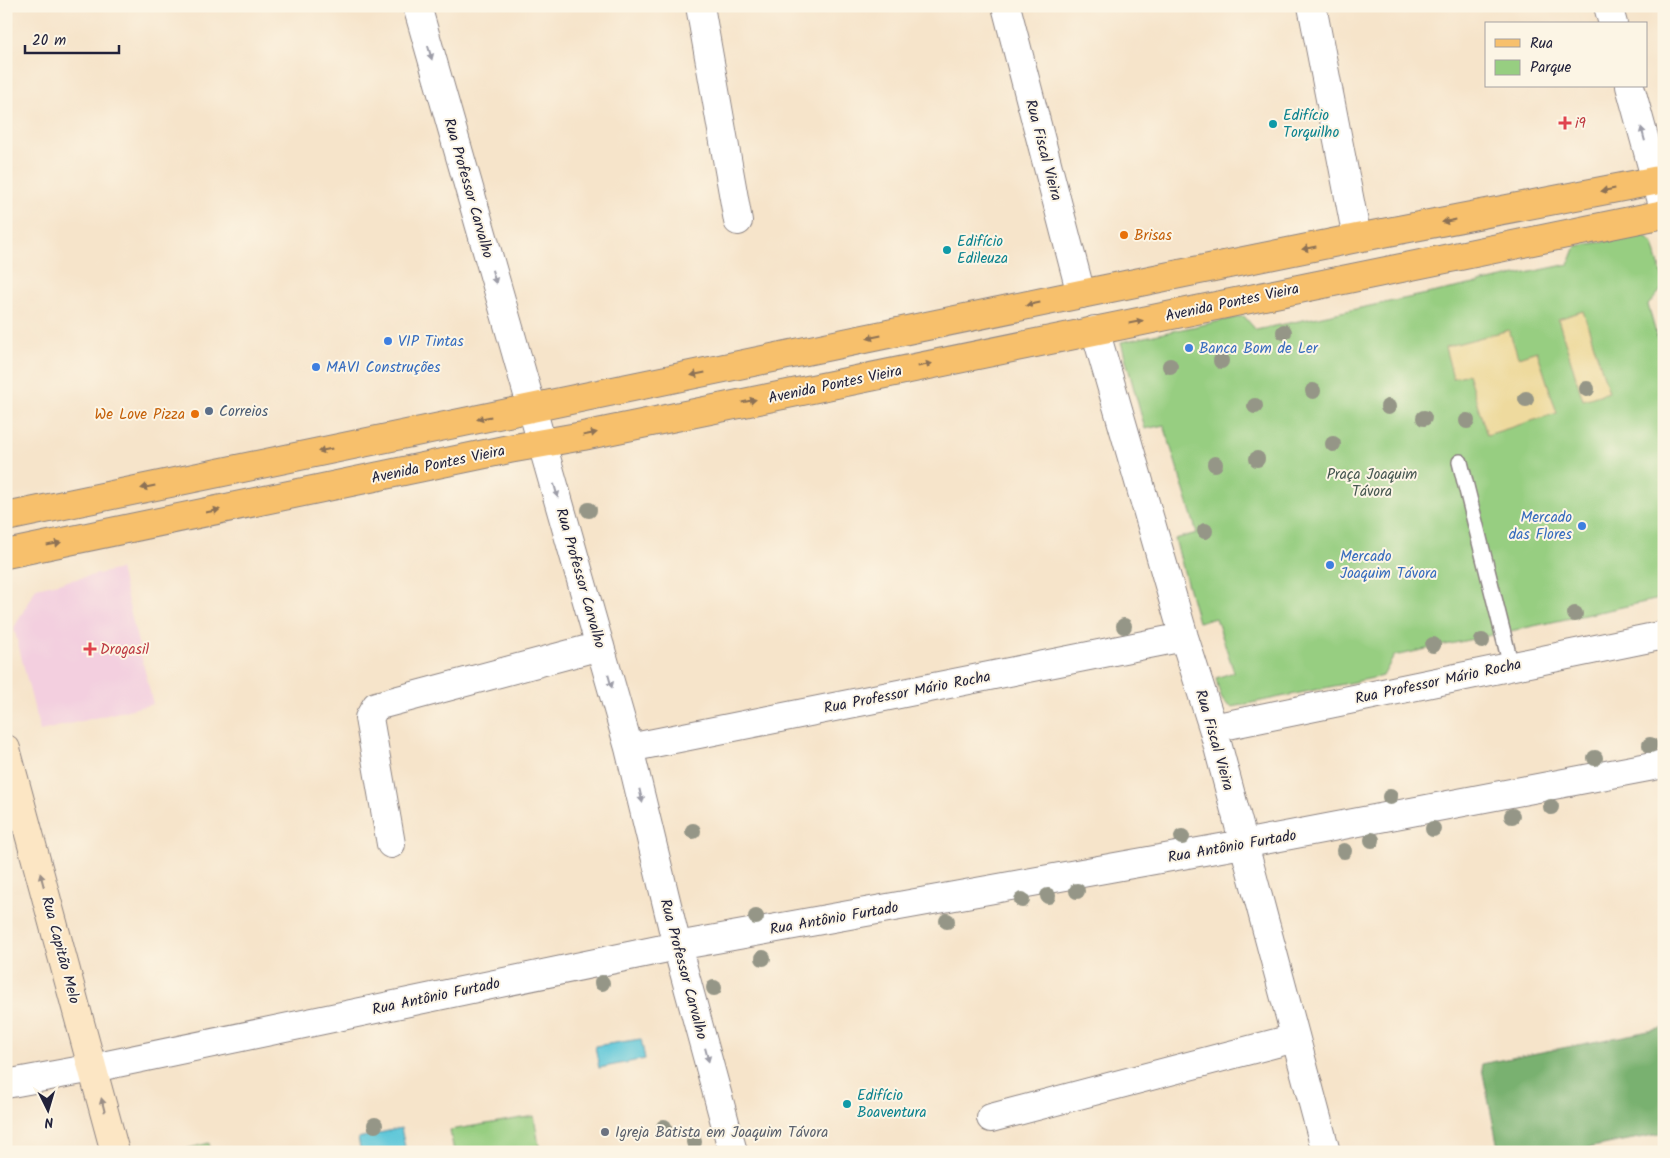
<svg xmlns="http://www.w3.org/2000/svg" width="1670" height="1158" font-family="Kalam,sans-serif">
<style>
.built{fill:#f3cfdf}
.green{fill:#97ce81;stroke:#5c785e}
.forest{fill:#79b16f;stroke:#4e6a55}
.sand{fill:#eeda9e;stroke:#887e6c}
.water{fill:#5ec7d9;stroke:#40748a}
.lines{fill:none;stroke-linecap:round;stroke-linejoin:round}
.service-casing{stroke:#8c8382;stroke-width:18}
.minor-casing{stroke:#8c8382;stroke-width:30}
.tertiary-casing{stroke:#8c8382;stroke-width:30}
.secondary-casing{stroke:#8c8382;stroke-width:30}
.primary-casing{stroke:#8c8382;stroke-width:30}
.service{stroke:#fff;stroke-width:15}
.minor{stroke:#fff;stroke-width:28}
.tertiary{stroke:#fff;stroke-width:28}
.secondary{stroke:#fce6c4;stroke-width:28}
.primary{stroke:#f7c06c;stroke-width:28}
.tree{fill:#959687}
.oneway{fill:#9c9ca7}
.oneway2{fill:#8c7154}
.oneway3{fill:#9a8e86}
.health-dot{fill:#e0444e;stroke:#fcf5e5;stroke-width:2}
.culture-dot{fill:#0f9aa8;stroke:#fcf5e5;stroke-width:2}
.food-dot{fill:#e8710a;stroke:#fcf5e5;stroke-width:2}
.shop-dot{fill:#3f7fe0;stroke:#fcf5e5;stroke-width:2}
.service-dot{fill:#5c6f8a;stroke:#fcf5e5;stroke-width:2}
.worship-dot{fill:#6b7280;stroke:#fcf5e5;stroke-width:2}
.labels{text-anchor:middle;stroke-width:4;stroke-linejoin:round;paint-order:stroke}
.culture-label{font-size:15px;fill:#0d838f;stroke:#fcf5e5;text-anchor:start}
.health-label{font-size:15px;fill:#be3a42;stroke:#fcf5e5;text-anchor:start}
.street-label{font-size:15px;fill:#22223b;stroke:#fcf5e5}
.food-label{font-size:15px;fill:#c56008;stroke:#fcf5e5;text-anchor:start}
.shop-label{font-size:15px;fill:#366cbe;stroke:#fcf5e5;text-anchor:start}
.service-label{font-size:15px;fill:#4e5e75;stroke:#fcf5e5;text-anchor:start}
.park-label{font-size:15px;fill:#455650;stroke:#fcf5e5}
.worship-label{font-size:15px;fill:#5b616d;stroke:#fcf5e5;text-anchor:start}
</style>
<rect width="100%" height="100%" fill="#fcf5e5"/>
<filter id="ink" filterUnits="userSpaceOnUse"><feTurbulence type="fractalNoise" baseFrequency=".02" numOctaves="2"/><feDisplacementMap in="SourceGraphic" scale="10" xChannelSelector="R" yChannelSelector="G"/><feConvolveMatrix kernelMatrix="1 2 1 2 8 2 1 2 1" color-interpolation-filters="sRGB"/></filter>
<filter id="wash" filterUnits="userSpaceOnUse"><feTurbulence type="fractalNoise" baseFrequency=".0096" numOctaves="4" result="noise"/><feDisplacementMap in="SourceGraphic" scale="20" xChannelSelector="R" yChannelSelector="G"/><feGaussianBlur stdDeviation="1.12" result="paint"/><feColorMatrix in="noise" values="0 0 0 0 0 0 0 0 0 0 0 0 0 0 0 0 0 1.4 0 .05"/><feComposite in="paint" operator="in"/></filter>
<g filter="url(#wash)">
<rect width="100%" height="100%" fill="#f6e4ca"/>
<path class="built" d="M120 569 153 704 40 731 14 628 36 588Z"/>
<path class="green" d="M1644 235 1653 244 1664 283V287L1648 305 1664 362V598L1394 656 1383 676 1232 707C1220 702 1219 690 1216 678L1234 672 1216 618 1198 622 1175 539 1197 533 1164 425 1145 429 1121 342 1244 316 1256 330 1569 264 1576 246Z
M534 1116 540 1152H454L450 1130Z
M209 1143 211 1152H174Z"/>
<path class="forest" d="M1664 1028V1133L1567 1152H1499L1481 1064Z"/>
<path class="sand" d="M1583 311 1609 392 1583 400 1558 319Z
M1509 330 1518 357 1537 351 1557 413 1487 435 1468 374 1453 378 1445 347Z"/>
<path class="water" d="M641 1039 645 1059 599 1068 595 1046Z
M401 1128 406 1152H361L358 1138Z"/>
</g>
<g filter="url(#ink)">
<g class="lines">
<g class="service-casing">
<path id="service" d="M1460 462 1511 666"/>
</g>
<g class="minor-casing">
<path id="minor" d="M417 6 629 748 677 946 733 1152
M700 6 738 221
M1006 6 1081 294
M1312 6 1357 238
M1608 6 1613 24
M1630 86 1656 181
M1095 330 1184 637 1213 728 1326 1152
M1213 728 1664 635
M629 748 1184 637
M391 844 369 718 376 706 600 646
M6 1084 93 1068 677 946 1243 844 1664 764
M991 1118 1295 1038"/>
</g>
<g class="tertiary-casing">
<path id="tertiary" d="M1656 181 1664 208"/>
</g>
<g class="secondary-casing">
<path id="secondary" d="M6 749 115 1152"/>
</g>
<g class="primary-casing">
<path id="primary" d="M6 517 1081 294 1357 238 1664 179
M6 554 509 449 583 436 1664 214"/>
</g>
<use href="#service" class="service"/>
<use href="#minor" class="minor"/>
<use href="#tertiary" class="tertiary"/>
<use href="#secondary" class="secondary"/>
<use href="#primary" class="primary"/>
</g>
<g class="tree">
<circle cx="1284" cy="332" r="8"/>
<circle cx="1221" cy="361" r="8"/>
<circle cx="1170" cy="366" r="8"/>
<circle cx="1587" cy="389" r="8"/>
<circle cx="1313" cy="391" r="8"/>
<circle cx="1526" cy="399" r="8"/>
<circle cx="1255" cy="406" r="8"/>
<circle cx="1388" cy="407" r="8"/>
<circle cx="1424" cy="418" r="8"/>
<circle cx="1467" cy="421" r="8"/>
<circle cx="1333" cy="444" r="8"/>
<circle cx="1257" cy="459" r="8"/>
<circle cx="1215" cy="464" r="8"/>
<circle cx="589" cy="510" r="8"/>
<circle cx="1205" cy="531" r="8"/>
<circle cx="1575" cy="614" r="8"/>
<circle cx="1124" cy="626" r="8"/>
<circle cx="1482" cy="641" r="8"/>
<circle cx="1433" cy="645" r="8"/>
<circle cx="1650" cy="745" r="8"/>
<circle cx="1595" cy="758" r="8"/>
<circle cx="1390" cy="797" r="8"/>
<circle cx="1551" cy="807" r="8"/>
<circle cx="1512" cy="816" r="8"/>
<circle cx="1433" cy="829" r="8"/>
<circle cx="693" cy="831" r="8"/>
<circle cx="1182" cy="837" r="8"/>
<circle cx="1372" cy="840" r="8"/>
<circle cx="1344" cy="851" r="8"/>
<circle cx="1077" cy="891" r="8"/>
<circle cx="1048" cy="896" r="8"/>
<circle cx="1022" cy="900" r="8"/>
<circle cx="756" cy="917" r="8"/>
<circle cx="947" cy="921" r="8"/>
<circle cx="763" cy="958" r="8"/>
<circle cx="602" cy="983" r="8"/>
<circle cx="714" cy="988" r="8"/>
<circle cx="375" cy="1125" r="8"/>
<circle cx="664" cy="1127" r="8"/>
<circle cx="694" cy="1142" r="8"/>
</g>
<defs><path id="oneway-solid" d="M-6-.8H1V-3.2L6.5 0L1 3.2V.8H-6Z" transform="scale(1.25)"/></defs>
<g class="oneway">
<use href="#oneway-solid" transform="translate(430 53) rotate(74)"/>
<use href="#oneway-solid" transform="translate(1643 134) rotate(-105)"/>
<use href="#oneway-solid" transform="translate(494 277) rotate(74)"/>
<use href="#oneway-solid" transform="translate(556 491) rotate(74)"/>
<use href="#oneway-solid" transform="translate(610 681) rotate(74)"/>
<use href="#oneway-solid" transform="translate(641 796) rotate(77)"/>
<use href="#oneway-solid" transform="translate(707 1055) rotate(75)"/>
</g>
<g class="oneway2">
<use href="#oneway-solid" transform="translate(1608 190) rotate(169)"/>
<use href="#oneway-solid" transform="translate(1449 221) rotate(169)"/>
<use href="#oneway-solid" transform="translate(1309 248) rotate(169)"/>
<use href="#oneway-solid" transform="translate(1033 304) rotate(168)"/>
<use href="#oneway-solid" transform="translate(1136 322) rotate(-12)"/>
<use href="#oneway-solid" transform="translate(874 337) rotate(168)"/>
<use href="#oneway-solid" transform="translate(925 365) rotate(-12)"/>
<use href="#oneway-solid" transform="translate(698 374) rotate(168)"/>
<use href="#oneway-solid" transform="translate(749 401) rotate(-12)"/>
<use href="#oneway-solid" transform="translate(484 418) rotate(168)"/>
<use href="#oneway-solid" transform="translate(590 434) rotate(-12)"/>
<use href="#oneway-solid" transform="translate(325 450) rotate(168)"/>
<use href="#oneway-solid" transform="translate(148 487) rotate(168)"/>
<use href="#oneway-solid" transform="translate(213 511) rotate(-12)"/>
<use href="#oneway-solid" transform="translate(54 544) rotate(-12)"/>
</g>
<g class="oneway3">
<use href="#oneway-solid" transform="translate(42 880) rotate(-105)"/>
<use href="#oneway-solid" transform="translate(103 1105) rotate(-104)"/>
</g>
</g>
<g class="health-dot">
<path d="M1562.5 115.5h5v5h5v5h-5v5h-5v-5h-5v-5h5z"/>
<path d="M87.5 641.5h5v5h5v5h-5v5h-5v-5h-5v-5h5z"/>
</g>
<g class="culture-dot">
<circle cx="1273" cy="124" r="5"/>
<circle cx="947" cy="250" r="5"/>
<circle cx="847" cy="1104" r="5"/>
</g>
<g class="food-dot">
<circle cx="1124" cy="235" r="5"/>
<circle cx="195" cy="414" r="5"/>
</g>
<g class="shop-dot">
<circle cx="388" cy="341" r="5"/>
<circle cx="1189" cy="348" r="5"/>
<circle cx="316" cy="367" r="5"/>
<circle cx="1582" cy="526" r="5"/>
<circle cx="1330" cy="565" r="5"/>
</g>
<circle class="service-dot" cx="209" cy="411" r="5"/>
<circle class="worship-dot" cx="605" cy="1132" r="5"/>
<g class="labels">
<g class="culture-label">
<text x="1283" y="120">Edifício<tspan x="1283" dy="17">Torquilho</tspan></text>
<text x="957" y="246">Edifício<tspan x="957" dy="17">Edileuza</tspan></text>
<text x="857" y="1100">Edifício<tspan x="857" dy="17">Boaventura</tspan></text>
</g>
<g class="health-label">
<text x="1575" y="128">i9</text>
<text x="100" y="654">Drogasil</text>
</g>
<g class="street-label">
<text transform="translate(1044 150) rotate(75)" y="5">Rua Fiscal Vieira</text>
<text transform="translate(469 188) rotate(74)" y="5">Rua Professor Carvalho</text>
<text transform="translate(1232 302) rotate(-12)" y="5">Avenida Pontes Vieira</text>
<text transform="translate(835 384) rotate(-12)" y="5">Avenida Pontes Vieira</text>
<text transform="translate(438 464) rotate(-12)" y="5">Avenida Pontes Vieira</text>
<text transform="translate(581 578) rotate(74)" y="5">Rua Professor Carvalho</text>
<text transform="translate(1438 681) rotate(-12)" y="5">Rua Professor Mário Rocha</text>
<text transform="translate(907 692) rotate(-11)" y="5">Rua Professor Mário Rocha</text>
<text transform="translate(1215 740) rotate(74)" y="5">Rua Fiscal Vieira</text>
<text transform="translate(1232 846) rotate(-10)" y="5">Rua Antônio Furtado</text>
<text transform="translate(834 918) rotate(-10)" y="5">Rua Antônio Furtado</text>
<text transform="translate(61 950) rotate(75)" y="5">Rua Capitão Melo</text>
<text transform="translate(684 969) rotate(75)" y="5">Rua Professor Carvalho</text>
<text transform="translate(436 996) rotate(-12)" y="5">Rua Antônio Furtado</text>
</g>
<g class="food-label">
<text x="1134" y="240">Brisas</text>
<text x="185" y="419" text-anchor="end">We Love Pizza</text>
</g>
<g class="shop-label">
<text x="398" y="346">VIP Tintas</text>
<text x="1199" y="353">Banca Bom de Ler</text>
<text x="326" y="372">MAVI Construções</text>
<text x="1572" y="522" text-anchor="end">Mercado<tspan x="1572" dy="17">das Flores</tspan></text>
<text x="1340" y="561">Mercado<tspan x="1340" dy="17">Joaquim Távora</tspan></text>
</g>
<g class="service-label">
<text x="219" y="416">Correios</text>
</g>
<g class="park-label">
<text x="1372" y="479">Praça Joaquim<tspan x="1372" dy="17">Távora</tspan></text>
</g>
<g class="worship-label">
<text x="615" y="1137">Igreja Batista em Joaquim Távora</text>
</g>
</g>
<rect width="1670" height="1158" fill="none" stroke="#fcf5e5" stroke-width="25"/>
<rect x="1485" y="22" width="162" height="65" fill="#fcf5e5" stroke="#a5a1a1"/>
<rect x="1495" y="39" width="25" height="8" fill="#f7c06c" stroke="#a5a1a1"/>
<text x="1530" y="48" font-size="15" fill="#22223b">Rua</text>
<rect x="1495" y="60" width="25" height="15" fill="#97ce81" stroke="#a5a1a1"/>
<text x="1530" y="72" font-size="15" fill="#22223b">Parque</text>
<g transform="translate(48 1110) rotate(175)" stroke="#fcf5e5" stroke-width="4" paint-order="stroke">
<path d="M0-4L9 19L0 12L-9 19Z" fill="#22223b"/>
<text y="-8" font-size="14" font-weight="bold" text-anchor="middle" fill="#22223b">N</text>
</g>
<path d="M25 45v8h94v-8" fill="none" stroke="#22223b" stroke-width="2.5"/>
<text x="32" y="45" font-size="15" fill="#22223b" stroke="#fcf5e5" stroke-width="4" paint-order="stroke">20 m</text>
</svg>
